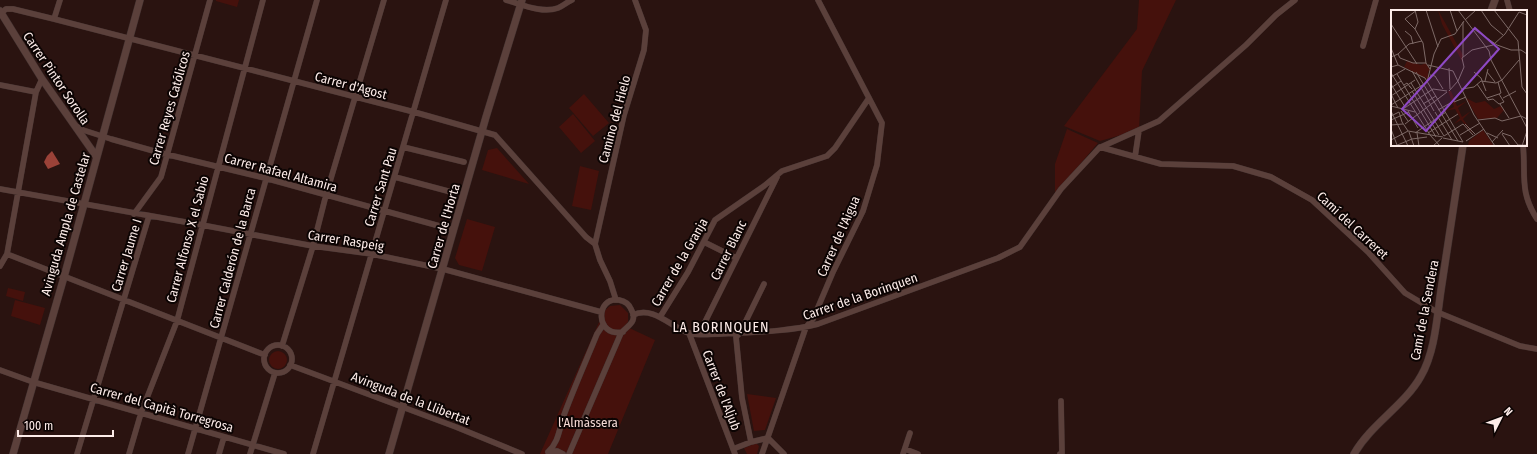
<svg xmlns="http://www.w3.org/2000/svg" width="1537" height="454" font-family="'Fira Sans Condensed',sans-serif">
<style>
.green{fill:#45110c}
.water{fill:#9b4238}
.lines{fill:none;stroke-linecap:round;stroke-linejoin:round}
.minor-casing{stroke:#40302f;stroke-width:6}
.tertiary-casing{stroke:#40302f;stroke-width:8}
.secondary-casing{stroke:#40302f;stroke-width:8}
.minor{stroke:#5b403b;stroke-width:5.5}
.tertiary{stroke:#5b403b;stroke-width:7}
.secondary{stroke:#5b403b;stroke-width:7}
.labels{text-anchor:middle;stroke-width:4;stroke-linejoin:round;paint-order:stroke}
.street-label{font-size:13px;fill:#fdece9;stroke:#0c0403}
.park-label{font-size:13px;fill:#f4d9d4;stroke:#0c0403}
.neighbourhood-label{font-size:14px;letter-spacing:1px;fill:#fdece9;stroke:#0c0403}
.inset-road{fill:none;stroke:#7e6a67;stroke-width:1}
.view{fill:#8e49c5;fill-opacity:0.15;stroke:#8e49c5;stroke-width:2}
.inset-edge{fill:none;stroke:#fdece9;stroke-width:2}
</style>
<rect width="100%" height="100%" fill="#2a1310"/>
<path class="green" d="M216 0H239L237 7 216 1Z
M1139 0H1176L1142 71 1139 130 1100 141 1064 126 1137 29Z
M584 94 609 123 593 136 569 108Z
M573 114 595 141 581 153 559 127Z
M1067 129 1098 143 1055 194V164Z
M497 148 529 184 482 170 488 150Z
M580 166 599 171 591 210 572 206Z
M467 219 495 227 482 271 459 265 455 258Z
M8 288 25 292 23 301 6 296Z
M15 300 45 308 40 325 11 316Z
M620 305 628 313V322L625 326 655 340 608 454H540L604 311 610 306Z
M269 360a9 9 0 1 1 18 0a9 9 0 1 1-18 0Z
M747 394 776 398 765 430 754 431Z
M756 443 759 446 757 454H747L744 448Z"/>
<path class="water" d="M52 151 60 164 48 169 44 162 47 156Z"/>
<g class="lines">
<g class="minor-casing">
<path id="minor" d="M506 0C521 4 542 14 558 8 563 6 567 2 572 0
M1507 0 1510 11
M1 13 6 9H13L54 19 414 112 495 135 586 237 595 244 600 260 610 281 616 300
M54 19 60 0
M1363 46 1376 0
M0 85 36 92
M76 126 83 130 111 139 161 153 265 178 454 230
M1523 145C1526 175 1519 191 1537 219
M403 147 464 162
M1101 147 1159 121 1246 45 1276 15 1295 0
M1135 157 1139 130
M395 177 455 193
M0 189 202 225 313 246 372 254 443 269 601 312
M134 214 161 177 210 0
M704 242 736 258
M595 244 624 115 644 50 646 30 635 0
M7 254 265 355
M0 266 7 254 36 92 42 79
M633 315C653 305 672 328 689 333 699 336 710 334 720 334 752 332 787 332 818 324L998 258 1020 247 1061 189 1100 147 1161 164 1233 166 1271 177 1312 200 1368 252 1405 293 1437 312 1520 346 1537 349
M660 317 688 272 715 220 764 186 782 171 827 156 835 148 869 98
M689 333 735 454
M699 334 777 177
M264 359a14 14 0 1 1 28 0a14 14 0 1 1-28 0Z
M282 346 313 246 326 195 384 0
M290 365 456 427 522 454
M0 370 33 382 284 454
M768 438 784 454
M751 442 742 398 736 337 740 333 764 284
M733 449 751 442 768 438
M905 449 918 454
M548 452C559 442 559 429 564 415 574 388 586 361 597 334L603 325
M548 452 557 451 563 454
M77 454 149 216
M129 454 141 413 177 321 263 0
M188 454 317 0
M219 454 224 437
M250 454 275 373
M313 454 446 0
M569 454 618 340C619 338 620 334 622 332 629 325 638 321 631 309 629 304 624 301 619 300 595 296 595 338 623 332
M762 454 806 327 813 319 833 272 863 211 877 165 882 123 818 0
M903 454 910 433
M1060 454 1062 453 1061 401"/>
</g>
<g class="tertiary-casing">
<path id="tertiary" d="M1491 11 1495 0
M389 454 486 117 522 0
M1354 454C1371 424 1405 405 1421 376 1435 352 1437 317 1441 290 1448 242 1456 193 1463 145"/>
</g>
<g class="secondary-casing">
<path id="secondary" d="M0 11 42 79 96 156
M13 454 64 277 140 0"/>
</g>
<use href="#minor" class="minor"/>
<use href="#tertiary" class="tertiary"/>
<use href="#secondary" class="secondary"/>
</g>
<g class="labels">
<g class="street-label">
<text transform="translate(57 78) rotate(56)" y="5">Carrer Pintor Sorolla</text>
<text transform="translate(351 85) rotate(15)" y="5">Carrer d'Agost</text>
<text transform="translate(169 108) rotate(-74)" y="5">Carrer Reyes Católicos</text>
<text transform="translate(614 119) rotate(-75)" y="5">Camino del Hielo</text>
<text transform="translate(281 172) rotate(15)" y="5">Carrer Rafael Altamira</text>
<text transform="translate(380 187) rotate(-73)" y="5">Carrer Sant Pau</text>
<text transform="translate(65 224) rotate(-74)" y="5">Avinguda Ampla de Castelar</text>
<text transform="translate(1353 225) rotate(43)" y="5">Camí del Carreret</text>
<text transform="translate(443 226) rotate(-74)" y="5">Carrer de l'Horta</text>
<text transform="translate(838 236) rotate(-66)" y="5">Carrer de l'Aigua</text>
<text transform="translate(187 239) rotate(-75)" y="5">Carrer Alfonso X el Sabio</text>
<text transform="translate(346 240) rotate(9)" y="5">Carrer Raspeig</text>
<text transform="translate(728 250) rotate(-64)" y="5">Carrer Blanc</text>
<text transform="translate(126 255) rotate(-73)" y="5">Carrer Jaume I</text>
<text transform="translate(232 258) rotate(-75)" y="5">Carrer Calderón de la Barca</text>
<text transform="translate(679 262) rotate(-60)" y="5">Carrer de la Granja</text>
<text transform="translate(860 296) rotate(-19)" y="5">Carrer de la Borinquen</text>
<text transform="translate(1424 310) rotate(-79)" y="5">Camí de la Sendera</text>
<text transform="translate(722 390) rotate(69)" y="5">Carrer de l'Aljub</text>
<text transform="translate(411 398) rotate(21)" y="5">Avinguda de la Llibertat</text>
<text transform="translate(162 407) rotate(16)" y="5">Carrer del Capità Torregrosa</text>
</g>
<g class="park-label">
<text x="588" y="427">l'Almàssera</text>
</g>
<g class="neighbourhood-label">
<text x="721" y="332">LA BORINQUEN</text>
</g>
</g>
<g transform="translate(1391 10)">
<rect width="136" height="136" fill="#2a1310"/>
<path d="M47 0 72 45V53L51 14ZM16 51 30 55 35 53 39 60 37 62 38 70 13 57ZM57 81H60L66 96 76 91 67 98 71 107 80 101 72 109 83 125 70 110 63 114 69 108 64 99 54 101 63 97ZM75 88 85 93 94 91 103 99 110 96 113 100 106 108 87 109ZM92 120 103 136 77 135 78 131Z" fill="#45110c"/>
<path class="inset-road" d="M24 0 27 12 24 19 32 33 35 53M35 0 47 37M59 0 66 21M67 0 98 41 100 50 136 118M90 0 100 15 112 25M103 0 127 31 131 77 136 84M74 10 85 0M0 14 26 54M24 19 14 9 26 0M83 19 106 35 120 40H130L136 44M14 21 20 26 22 34M0 38 7 55M7 44 9 48 22 53H35L39 59M0 47 7 44 18 34 31 31M72 47V12M37 55 62 61 83 105 104 136M0 57 7 55 34 68 72 132M58 58 59 79M21 61 43 101M25 62 67 131M83 62 90 68 95 81M96 62 104 72M0 63 39 125 49 136M6 64 29 102M39 65 44 66 52 79M0 67 14 59M94 71 97 59M36 72 43 44 50 29 64 24 73 11M107 72 110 83 108 84M20 73 53 126M0 74 14 97M86 74 97 90 102 89 108 94 113 92 108 84M13 75 16 73 21 79 18 76M0 78 10 71M71 79 83 77 90 71 105 73 111 70 128 50M21 81 48 125M58 81 67 71 73 57 71 48 81 40 102 35 114 24 128 2 136 5M0 86 24 70M1 86 7 98M96 88 108 84M112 88 125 81M63 92 75 87M32 94 45 86M109 94 118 108M0 95 36 72M0 96 24 102M12 99 42 79 56 81M47 100 61 92M0 101 17 136M10 101 17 111M17 101 27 118M30 102 45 127M44 102 61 130M0 106 8 102 11 112 17 121M0 110 18 102M87 110 104 108 111 111 130 106 136 109M14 114 56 82M72 114 82 125M74 114 84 124M0 115 12 114M0 119 6 135M18 122 23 136M24 123 55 102M26 123 28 136M37 123 67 104M96 123 107 128M111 123 120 126 127 135H136M111 124 119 136M69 125 89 113M53 126 72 114M52 128 72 132M0 130 17 121 52 127M75 131 93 119M101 132 112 120M4 136 21 129 36 127M42 136 51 128M131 136 136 121"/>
<path class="view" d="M84 18 108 39 35 121 11 99Z"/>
<rect width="136" height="136" class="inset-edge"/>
</g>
<g transform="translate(1501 418) rotate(48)" stroke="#0c0403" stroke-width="3" paint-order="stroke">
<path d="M0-3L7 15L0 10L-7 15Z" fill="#fdece9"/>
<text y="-6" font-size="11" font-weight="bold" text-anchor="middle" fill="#fdece9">N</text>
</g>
<path d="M18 430v6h95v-6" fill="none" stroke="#fdece9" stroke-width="2"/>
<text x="24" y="430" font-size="12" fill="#fdece9" stroke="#0c0403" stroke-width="3" paint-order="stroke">100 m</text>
</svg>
